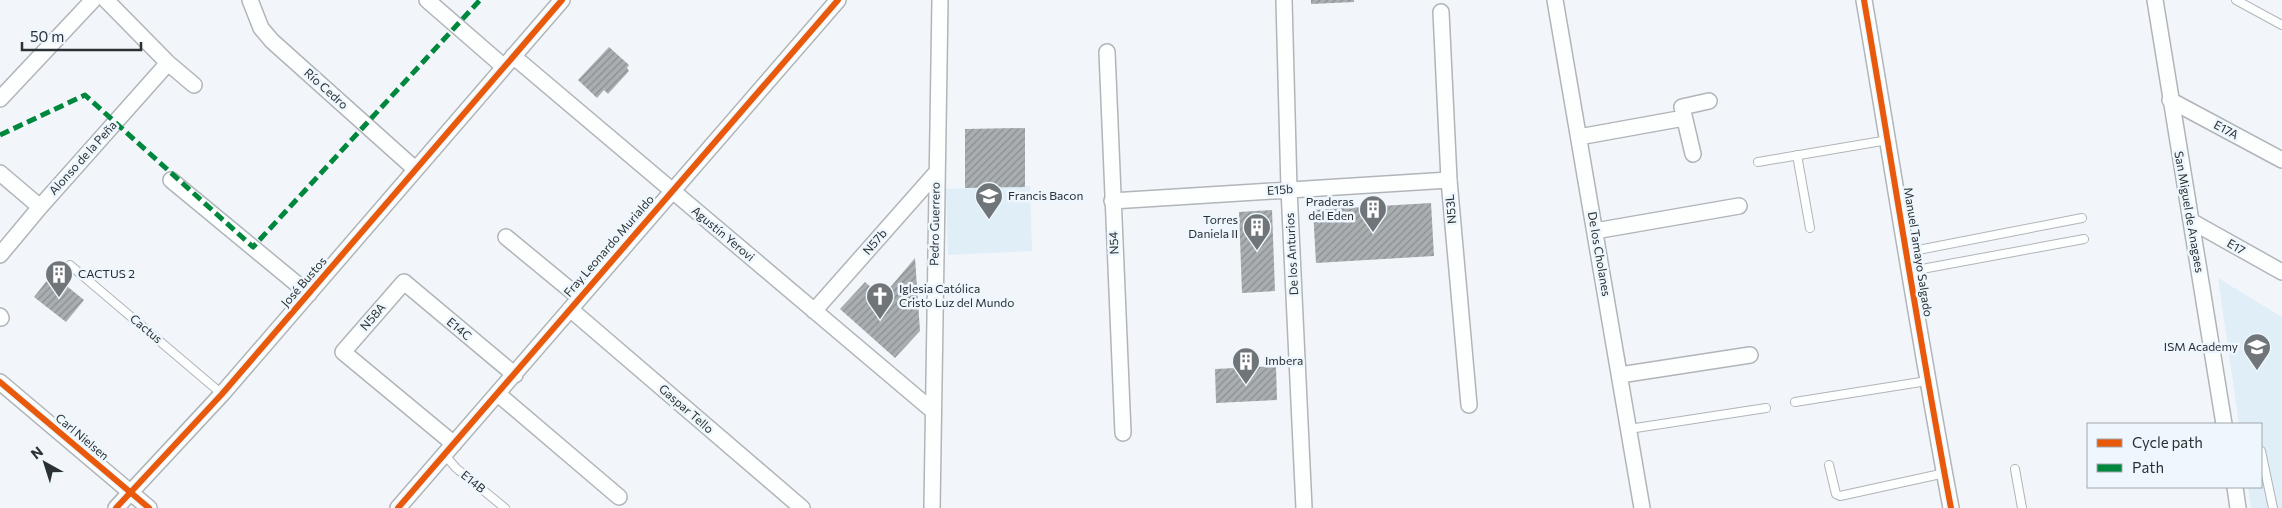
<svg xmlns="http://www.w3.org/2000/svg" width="2282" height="508" font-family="Commissioner,sans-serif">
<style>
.built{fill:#dfeef7}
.building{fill:url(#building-hatch)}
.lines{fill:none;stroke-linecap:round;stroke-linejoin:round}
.service-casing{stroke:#b0b5b9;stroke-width:10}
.minor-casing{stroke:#b0b5b9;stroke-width:18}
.service{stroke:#fdfefe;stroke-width:8}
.minor{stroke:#fdfefe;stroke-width:15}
.quiet{stroke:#00873e;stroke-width:5;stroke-dasharray:10 5;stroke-linecap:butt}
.cycleway-casing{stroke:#eef7fd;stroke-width:9}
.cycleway{stroke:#e8590c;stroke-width:6}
.labels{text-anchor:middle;stroke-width:5;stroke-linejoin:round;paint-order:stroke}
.street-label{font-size:12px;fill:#2a3033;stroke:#eef7fd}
.poi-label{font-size:12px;fill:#2a3033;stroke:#eef7fd;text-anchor:start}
</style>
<defs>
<pattern id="building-hatch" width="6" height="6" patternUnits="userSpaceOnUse" patternTransform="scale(1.25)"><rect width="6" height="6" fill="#a9aeb1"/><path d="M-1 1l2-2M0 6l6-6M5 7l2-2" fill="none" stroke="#8a8e91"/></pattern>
</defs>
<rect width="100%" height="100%" fill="#f2f6fa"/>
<path class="built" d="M1030 186 1032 251 948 255 946 189Z
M2218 278 2282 317V508H2251L2248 487H2261V424H2239Z"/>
<path class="building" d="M1311 0H1354V2L1311 4Z
M609 47 629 65 627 68 629 71 608 94 604 90 597 98 578 80Z
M1025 128V187L965 188V129Z
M1431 203 1434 256 1316 263 1313 210Z
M1272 210 1275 291 1242 293 1239 212Z
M915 258 920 331 895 358 840 309 865 282 882 297Z
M52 274 84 300 66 322 34 297Z
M1276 366 1277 400 1216 403 1215 369Z"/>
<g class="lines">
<g class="service-casing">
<path id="service" d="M2236 0 2282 25
M1797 155 1810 228
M1758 162 1888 140
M1908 252 2082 218
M70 265 222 394
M1911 271 2084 239
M1795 402 1927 381
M1629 429 1766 408
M2261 451 2273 508
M444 454 456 468 505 508
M1829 465 1836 494 1840 496 1945 473
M2015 469 2022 508"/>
</g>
<g class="minor-casing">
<path id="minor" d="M106 0 168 63 194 85
M250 0 261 28 272 41 415 169
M427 0 503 66
M1284 0 1289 189 1304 508
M1555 0 1642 508
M1864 0C1893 169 1919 339 1951 508
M2155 0 2224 424
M1441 12 1449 180 1469 405
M1107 52 1123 433
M513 56 933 411
M0 99 93 0
M2170 100 2282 160
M1579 137 1684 118
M1693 154 1682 107 1709 101
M0 173 40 207
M171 180 309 294
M1112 201 1449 180
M2191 221 2282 272
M1595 231 1739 206
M506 237 580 298
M0 255 40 207 168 63
M570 309 802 508
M814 311 936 173
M0 316 1 318
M1620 375 1750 355
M0 382 149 508
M498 394 619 497
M454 444 343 352 404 282 515 375
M2235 487 2238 508
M116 508 222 394 562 0
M398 508 838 0
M932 508 940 0"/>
</g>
<use href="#service" class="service"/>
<use href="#minor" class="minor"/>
<path class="quiet" d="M0 135 85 95 253 247 480 0"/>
<g class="cycleway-casing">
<path id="cycleway" d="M1864 0C1893 169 1919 339 1951 508
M0 382 149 508
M116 508 222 394 562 0
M398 508 838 0"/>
</g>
<use href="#cycleway" class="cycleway"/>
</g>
<defs>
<g id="school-pin" transform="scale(1.4375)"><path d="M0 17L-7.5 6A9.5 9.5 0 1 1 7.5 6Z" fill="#707579" stroke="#eef7fd"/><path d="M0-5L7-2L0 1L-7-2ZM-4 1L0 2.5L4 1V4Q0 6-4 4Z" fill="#fff"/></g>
<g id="building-pin" transform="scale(1.4375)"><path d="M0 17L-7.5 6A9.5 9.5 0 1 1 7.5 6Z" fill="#707579" stroke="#eef7fd"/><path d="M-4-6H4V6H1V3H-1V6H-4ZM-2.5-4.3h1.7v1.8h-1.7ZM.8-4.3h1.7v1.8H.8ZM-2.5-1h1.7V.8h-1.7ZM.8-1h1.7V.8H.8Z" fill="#fff"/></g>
<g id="church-pin" transform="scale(1.4375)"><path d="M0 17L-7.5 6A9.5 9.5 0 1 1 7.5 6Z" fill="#707579" stroke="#eef7fd"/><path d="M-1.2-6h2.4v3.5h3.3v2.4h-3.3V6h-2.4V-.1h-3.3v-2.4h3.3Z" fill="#fff"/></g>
</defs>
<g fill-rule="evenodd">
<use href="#school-pin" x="989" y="196"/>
<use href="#building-pin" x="1373" y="209"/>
<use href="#building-pin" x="1257" y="227"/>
<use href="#building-pin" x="59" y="274"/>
<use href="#church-pin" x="880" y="296"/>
<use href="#school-pin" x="2257" y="347"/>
<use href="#building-pin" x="1246" y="361"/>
</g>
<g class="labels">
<g class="street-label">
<text transform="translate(326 89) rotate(42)" y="4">Río Cedro</text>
<text transform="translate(2226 130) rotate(28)" y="4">E17A</text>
<text transform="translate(83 158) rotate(-48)" y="4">Alonso de la Peña</text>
<text transform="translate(1280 190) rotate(-4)" y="4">E15b</text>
<text transform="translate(1451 209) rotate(-95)" y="4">N53L</text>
<text transform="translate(2189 212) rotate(80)" y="4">San Miguel de Anagaes</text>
<text transform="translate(935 224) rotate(-89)" y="4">Pedro Guerrero</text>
<text transform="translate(723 234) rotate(40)" y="4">Agustín Yerovi</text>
<text transform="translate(875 242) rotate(-49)" y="4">N57b</text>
<text transform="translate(1114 243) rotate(-93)" y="4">N54</text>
<text transform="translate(609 246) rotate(-49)" y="4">Fray Leonardo Murialdo</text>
<text transform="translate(2236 247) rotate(30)" y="4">E17</text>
<text transform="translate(1918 252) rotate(81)" y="4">Manuel Tamayo Salgado</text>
<text transform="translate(1292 254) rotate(-93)" y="4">De los Anturios</text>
<text transform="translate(1599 254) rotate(80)" y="4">De los Cholanes</text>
<text transform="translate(304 282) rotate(-49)" y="4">José Bustos</text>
<text transform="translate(373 317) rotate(-49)" y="4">N58A</text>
<text transform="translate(146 329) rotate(40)" y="4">Cactus</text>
<text transform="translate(459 329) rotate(40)" y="4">E14C</text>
<text transform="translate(686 409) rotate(41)" y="4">Gaspar Tello</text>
<text transform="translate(82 437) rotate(40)" y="4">Carl Nielsen</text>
<text transform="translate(473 482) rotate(39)" y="4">E14B</text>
</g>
<g class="poi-label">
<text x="1008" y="200">Francis Bacon</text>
<text x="1354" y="206" text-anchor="end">Praderas<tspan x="1354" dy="14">del Eden</tspan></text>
<text x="1238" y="224" text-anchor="end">Torres<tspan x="1238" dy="14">Daniela II</tspan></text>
<text x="78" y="278">CACTUS 2</text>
<text x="899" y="293">Iglesia Católica<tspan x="899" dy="14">Cristo Luz del Mundo</tspan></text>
<text x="2238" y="351" text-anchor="end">ISM Academy</text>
<text x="1265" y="365">Imbera</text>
</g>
</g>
<rect x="2087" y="423" width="175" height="65" fill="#eef7fd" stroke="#a0a7ac"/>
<rect x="2097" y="439" width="25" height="8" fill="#e8590c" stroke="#a0a7ac"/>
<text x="2132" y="448" font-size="15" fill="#2a3033">Cycle path</text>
<rect x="2097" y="464" width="25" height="8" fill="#00873e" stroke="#a0a7ac"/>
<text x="2132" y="473" font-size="15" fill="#2a3033">Path</text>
<g transform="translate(45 463) rotate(321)" stroke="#eef7fd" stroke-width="4" paint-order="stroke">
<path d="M0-4L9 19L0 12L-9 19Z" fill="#2a3033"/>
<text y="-8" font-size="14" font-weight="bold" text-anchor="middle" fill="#2a3033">N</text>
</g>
<path d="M22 42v8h119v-8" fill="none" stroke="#2a3033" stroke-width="2.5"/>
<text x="30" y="42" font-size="15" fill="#2a3033" stroke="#eef7fd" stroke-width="4" paint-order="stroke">50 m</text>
</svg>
